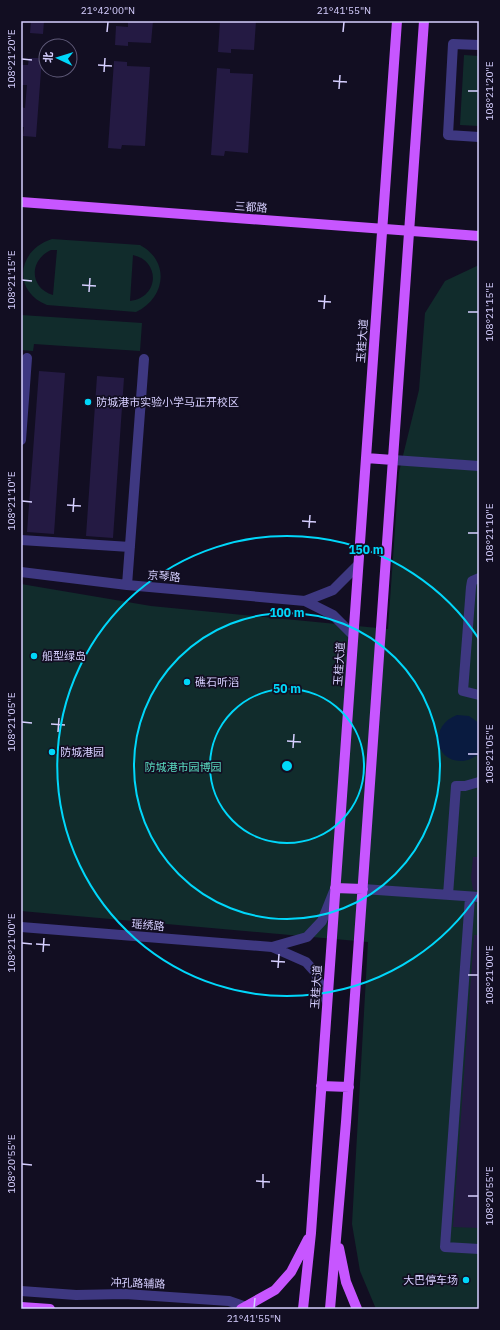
<svg xmlns="http://www.w3.org/2000/svg" width="500" height="1330" font-family="'IBM Plex Sans','Noto Sans SC',sans-serif">
<style>
.green{fill:#112c2c;fill-rule:evenodd}
.water{fill:#091b40}
.building{fill:#241a43}
.lines{fill:none;stroke-linecap:round;stroke-linejoin:round}
.minor{stroke:#3e3881;stroke-width:10}
.major{stroke:#c756ff;stroke-width:10}
.ticks{fill:none;stroke:#d6cfff;stroke-width:1.5}
.ring{fill:none;stroke:#00d7fa;stroke-width:2}
.poi-dot{fill:#00d7fa;stroke:#120e22;stroke-width:1.5}
.labels{text-anchor:middle;stroke-width:3.5;stroke-linejoin:round;paint-order:stroke}
.street-label{font-size:11px;fill:#d6cfff;stroke:#120e22}
.poi-label{font-size:11px;fill:#d6cfff;stroke:#120e22;text-anchor:start}
.park-label{font-size:11px;fill:#5bdfc4;stroke:#120e22}
.centre{fill:#00d7fa;stroke:#120e22;stroke-width:2}
.ring-label{font-size:12px;text-anchor:middle;font-weight:bold;fill:#00d7fa;stroke:#120e22;stroke-width:3.5;stroke-linejoin:round;paint-order:stroke}
.neatline{fill:none;stroke:#d6cfff;stroke-width:1.5}
.ticks-label{font-size:10px;text-anchor:middle;fill:#d6cfff}
</style>
<rect width="100%" height="100%" fill="#120e22"/>
<path class="green" d="M464 55 479 56V126L460 125Z
M52 239 140 245C171 262 165 298 136 312L47 305C12 291 17 250 52 239ZM51 250H57L53 295C29 288 29 260 51 250ZM133 255C161 261 159 298 130 301Z
M479 265V1309H376L360 1271 352 1224 368 942 21 911V584L151 606 388 629 399 472 419 390 425 313 445 281Z
M21 315 142 323 140 351 34 344 33 351 21 350Z"/>
<path class="water" d="M457 715 469 716 479 723V755C473 757 469 761 462 761 434 762 429 725 457 715Z"/>
<path class="building" d="M31 21H44L43 34 30 33Z
M128 21H153L151 43 128 42V46L115 45 116 26 128 27Z
M220 21H256L254 50 231 49V53L218 52Z
M29 58H42L36 137 23 136 24 127H21V107L25 108 27 85H21V65H28Z
M114 61 127 62V66L150 67 145 146 122 145 121 149 108 148Z
M217 68 230 69V73L253 74 248 153 225 151 224 156 211 155Z
M39 371 65 373 54 534 27 532Z
M97 376 124 378 113 538 86 536Z
M473 857H479V890H473L471 878Z
M474 935H479V1228L453 1227Z"/>
<g class="lines">
<path class="minor" d="M479 45 453 44 448 135 479 137
M21 440 27 358
M393 460 479 466
M21 540 130 547
M21 572 127 585 305 601 333 615 353 635
M479 578 472 581 471 587 463 691 479 695
M127 585 144 359
M305 601 333 590 358 565
M363 889 479 897
M448 895 456 786H465L479 782
M470 897 445 1247 479 1249
M21 927 272 947 306 962 315 972 327 1002
M272 947 307 937 322 921 334 891
M21 1291 76 1295 125 1294 229 1301 252 1309"/>
<path class="major" d="M21 202 479 236
M366 458 393 460
M335 888 363 889
M321 1086 349 1087
M339 1248 346 1282 357 1309
M21 1307 50 1309
M241 1309 275 1290 291 1272 308 1239
M303 1309 311 1233 397 21
M330 1309 346 1122 424 21"/>
</g>
<path class="ticks" d="M107 32 108 22M343 32 344 22M22 59 32 60M98 65 112 66M104 72 105 58M333 81 347 82M339 89 340 75M468 91H478M22 280 32 281M82 285 96 286M89 292 90 278M318 301 331 302M324 309 325 295M468 312H478M22 501 32 502M67 505 81 506M73 512 74 498M302 521 316 522M309 528 310 515M468 533H478M22 722 32 723M51 724 65 725M58 732 59 718M287 741 301 742M293 748 294 734M468 754H478M22 943 32 944M36 944 50 945M43 952 44 938M271 961 285 962M278 968 279 954M468 975H478M22 1164 32 1165M256 1181 270 1182M263 1188V1174M468 1196H478M254 1308 255 1298"/>
<g class="ring">
<circle cx="287" cy="766" r="77"/>
<circle cx="287" cy="766" r="153"/>
<path d="M479 893A230 230 0 1 1 479 639"/>
</g>
<g class="poi-dot">
<circle cx="88" cy="402" r="4"/>
<circle cx="34" cy="656" r="4"/>
<circle cx="187" cy="682" r="4"/>
<circle cx="52" cy="752" r="4"/>
<circle cx="466" cy="1280" r="4"/>
</g>
<g class="labels">
<g class="street-label">
<text transform="translate(251 207) rotate(4)" y="4">三都路</text>
<text transform="translate(362 341) rotate(-86)" y="4">玉桂大道</text>
<text transform="translate(164 576) rotate(5)" y="4">京琴路</text>
<text transform="translate(339 664) rotate(-86)" y="4">玉桂大道</text>
<text transform="translate(148 925) rotate(5)" y="4">瑶绣路</text>
<text transform="translate(316 987) rotate(-86)" y="4">玉桂大道</text>
<text transform="translate(138 1283) rotate(2)" y="4">冲孔路辅路</text>
</g>
<g class="poi-label">
<text x="96" y="406">防城港市实验小学马正开校区</text>
<text x="42" y="660">船型绿岛</text>
<text x="195" y="686">礁石听滔</text>
<text x="60" y="756">防城港园</text>
<text x="458" y="1284" text-anchor="end">大巴停车场</text>
</g>
<g class="park-label">
<text x="183" y="771">防城港市园博园</text>
</g>
</g>
<circle cx="287" cy="766" r="6" class="centre"/>
<g class="ring-label">
<text x="366" y="554">150 m</text>
<text x="287" y="617">100 m</text>
<text x="287" y="693">50 m</text>
</g>
<rect width="500" height="1330" fill="none" stroke="#120e22" stroke-width="44"/>
<g transform="translate(58 58) rotate(274)"><circle r="19" fill="#120e22" stroke="#605b7a"/>
<path d="M0-3L7 15L0 10L-7 15Z" fill="#00d7fa"/>
<text y="-6" font-size="11" font-weight="bold" text-anchor="middle" fill="#d6cfff">北</text>
</g>
<rect x="22" y="22" width="456" height="1286" class="neatline"/>
<g class="ticks-label">
<text x="108" y="14">21°42'00"N</text>
<text x="344" y="14">21°41'55"N</text>
<text transform="translate(11 59) rotate(-90)" y="4">108°21'20"E</text>
<text transform="translate(489 91) rotate(-90)" y="4">108°21'20"E</text>
<text transform="translate(11 280) rotate(-90)" y="4">108°21'15"E</text>
<text transform="translate(489 312) rotate(-90)" y="4">108°21'15"E</text>
<text transform="translate(11 501) rotate(-90)" y="4">108°21'10"E</text>
<text transform="translate(489 533) rotate(-90)" y="4">108°21'10"E</text>
<text transform="translate(11 722) rotate(-90)" y="4">108°21'05"E</text>
<text transform="translate(489 754) rotate(-90)" y="4">108°21'05"E</text>
<text transform="translate(11 943) rotate(-90)" y="4">108°21'00"E</text>
<text transform="translate(489 975) rotate(-90)" y="4">108°21'00"E</text>
<text transform="translate(11 1164) rotate(-90)" y="4">108°20'55"E</text>
<text transform="translate(489 1196) rotate(-90)" y="4">108°20'55"E</text>
<text x="254" y="1322">21°41'55"N</text>
</g>
</svg>
